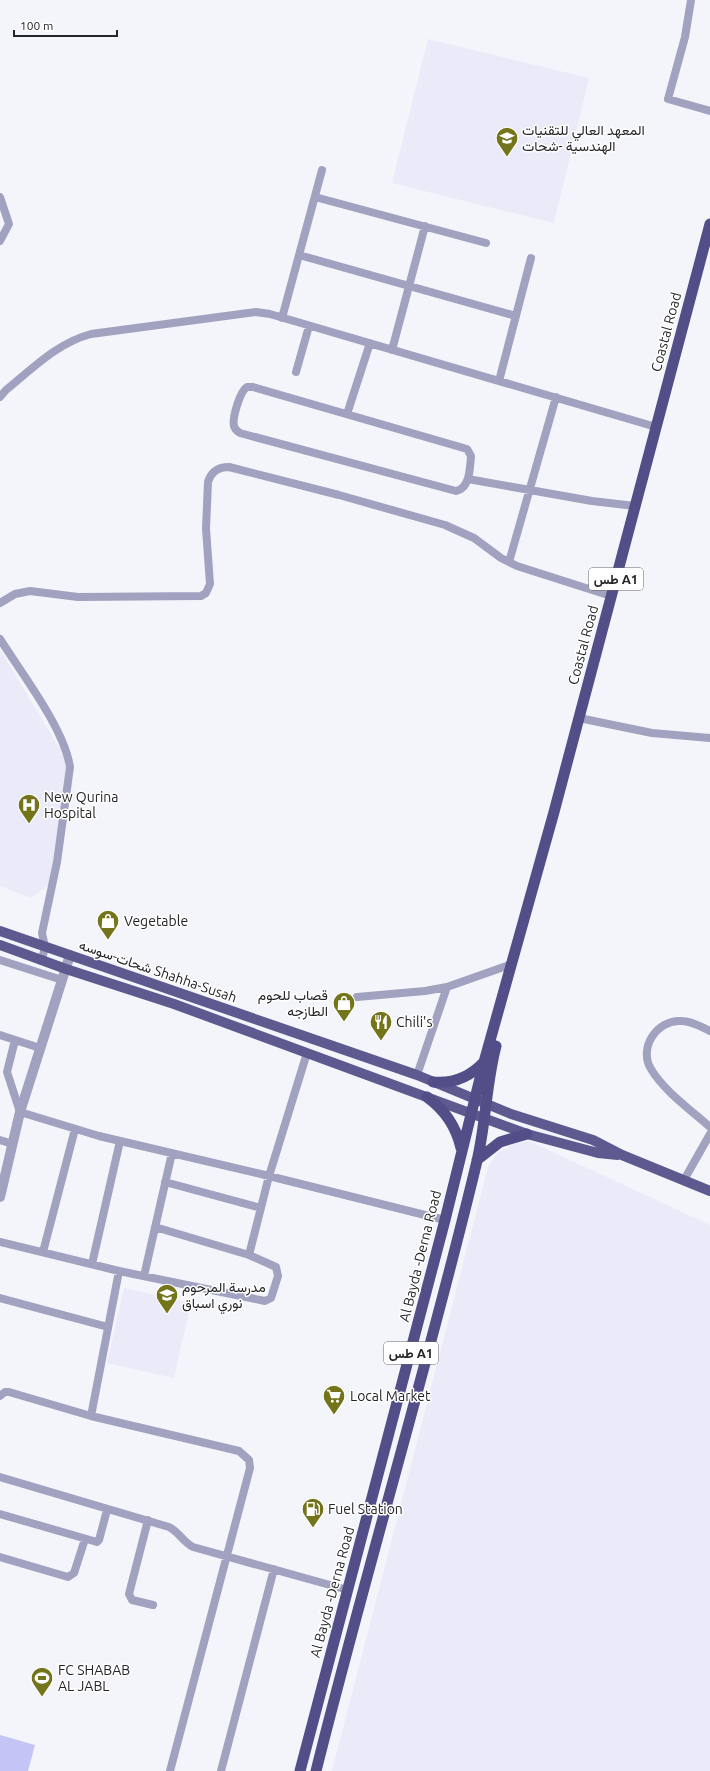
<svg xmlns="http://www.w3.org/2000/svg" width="710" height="1771" font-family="Ubuntu,Vazirmatn,sans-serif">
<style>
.built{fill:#eaeaf8}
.green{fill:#c4c4f7}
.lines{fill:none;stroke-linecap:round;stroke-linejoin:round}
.minor{stroke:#a1a1c0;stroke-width:8}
.tertiary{stroke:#a1a1c0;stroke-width:10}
.primary{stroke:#5d5a90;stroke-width:10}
.trunk{stroke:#524e87;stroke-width:11}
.labels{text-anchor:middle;stroke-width:3;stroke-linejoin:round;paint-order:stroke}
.shield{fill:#fff;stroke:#666668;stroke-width:1}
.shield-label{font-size:13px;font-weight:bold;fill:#252528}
.poi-label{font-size:14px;fill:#252528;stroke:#fff;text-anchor:start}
.street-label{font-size:14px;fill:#252528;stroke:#fff}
</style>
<rect width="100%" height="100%" fill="#f4f5fb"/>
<path class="built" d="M428 39 589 78 554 223 392 183Z
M0 650 64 756 66 766 50 884 31 898 0 886Z
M529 1141 710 1225V1771H332L488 1167 498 1152 514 1144Z
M124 1288 191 1303 174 1378 107 1363Z"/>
<path class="green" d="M0 1735 35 1745 28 1771H0Z"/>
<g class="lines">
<path class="minor" d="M691 0 685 37 668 99 710 111
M0 197 9 224 0 241
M315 197 486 243
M299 255 516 316
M282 318 322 170
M392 350 425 226
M296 372 309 326
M499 381 531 258
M247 387H253L467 449 471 456C470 467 470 489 456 491L240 433C237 431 235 430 234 426 232 418 240 391 247 387Z
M0 397 6 390C32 369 57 343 91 334L256 312 270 314 656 427
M347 414 370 343
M468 479 592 501 635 506
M509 562 556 397
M0 603 15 594 30 591 78 597 201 596 206 593 210 584 206 529 208 482C211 472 218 467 229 467L339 495 445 525 474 538 501 558 517 566 611 596
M0 639C22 674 64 728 70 767L57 862 42 933 45 947 42 959
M579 718 652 733 710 738
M0 960 62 980
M447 987 512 964
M357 997 425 991 447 987 417 1075
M710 1031C701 1027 692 1021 682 1021 657 1019 638 1048 651 1069 664 1091 691 1110 710 1127
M0 1035 40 1048
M15 1040 7 1072 20 1112 99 1136 269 1176 445 1220
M0 1140 13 1144
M684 1180 710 1134
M165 1182 261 1208
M0 1242 119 1271 265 1301 271 1298 278 1276 276 1267 249 1255 155 1227
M43 1252 75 1129
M249 1255 269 1176 307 1053
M92 1264 120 1141
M144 1276 172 1153
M0 1298 108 1327
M0 1396 5 1392H9L91 1416 239 1451 249 1460 250 1468 170 1771
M91 1416 119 1271
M0 1477 169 1527C179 1532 183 1542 193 1547L348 1590
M0 1514 97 1542 99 1540 107 1510
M148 1520 129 1594 132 1600 153 1605
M0 1557 68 1577 74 1573 85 1539
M221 1771 274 1569"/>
<path class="tertiary" d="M0 1197 20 1112 70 955"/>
<path class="primary" d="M0 931 417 1075 511 1114 593 1140 622 1155 710 1191
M0 945 66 969 174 1004 527 1134 598 1153 618 1155"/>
<path class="trunk" d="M433 1082C454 1084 470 1077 484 1062
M427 1097C445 1110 456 1126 461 1148
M477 1160 500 1142 527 1134
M300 1771 445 1220 484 1062 554 812 710 224
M316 1771C367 1567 428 1365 477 1161 486 1123 486 1084 496 1046"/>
</g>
<defs>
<g id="university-pin" transform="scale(1.15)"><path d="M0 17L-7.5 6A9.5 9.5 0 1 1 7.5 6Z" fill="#74751b" stroke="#fff"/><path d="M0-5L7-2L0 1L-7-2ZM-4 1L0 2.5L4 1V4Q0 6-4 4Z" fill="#fff"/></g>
<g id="hospital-pin" transform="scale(1.15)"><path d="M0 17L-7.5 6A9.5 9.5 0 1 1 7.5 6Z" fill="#74751b" stroke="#fff"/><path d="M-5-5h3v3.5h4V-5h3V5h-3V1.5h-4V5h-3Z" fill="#fff"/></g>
<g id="shop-pin" transform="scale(1.15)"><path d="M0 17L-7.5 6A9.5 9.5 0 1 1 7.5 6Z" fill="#74751b" stroke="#fff"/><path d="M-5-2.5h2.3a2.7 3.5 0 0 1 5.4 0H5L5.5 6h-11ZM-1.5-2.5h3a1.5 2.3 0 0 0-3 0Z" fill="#fff"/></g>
<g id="restaurant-pin" transform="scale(1.15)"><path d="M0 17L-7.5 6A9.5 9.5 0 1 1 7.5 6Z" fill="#74751b" stroke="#fff"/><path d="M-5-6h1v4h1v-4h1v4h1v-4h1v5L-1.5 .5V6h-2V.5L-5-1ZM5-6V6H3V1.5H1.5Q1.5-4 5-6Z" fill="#fff"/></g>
<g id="school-pin" transform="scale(1.15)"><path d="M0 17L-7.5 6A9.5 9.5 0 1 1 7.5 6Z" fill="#74751b" stroke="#fff"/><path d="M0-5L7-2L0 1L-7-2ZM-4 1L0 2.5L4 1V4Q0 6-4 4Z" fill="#fff"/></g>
<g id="supermarket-pin" transform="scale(1.15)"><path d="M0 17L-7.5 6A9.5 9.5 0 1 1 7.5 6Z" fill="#74751b" stroke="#fff"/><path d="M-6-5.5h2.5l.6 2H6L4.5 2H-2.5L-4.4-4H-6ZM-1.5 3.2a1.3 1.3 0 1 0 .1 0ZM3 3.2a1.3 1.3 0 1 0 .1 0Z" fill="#fff"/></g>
<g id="fuel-pin" transform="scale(1.15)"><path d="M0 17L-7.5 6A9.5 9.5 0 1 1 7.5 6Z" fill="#74751b" stroke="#fff"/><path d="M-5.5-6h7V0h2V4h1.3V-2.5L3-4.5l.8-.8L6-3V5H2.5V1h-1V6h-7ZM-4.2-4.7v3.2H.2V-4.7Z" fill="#fff"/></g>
<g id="stadium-pin" transform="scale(1.15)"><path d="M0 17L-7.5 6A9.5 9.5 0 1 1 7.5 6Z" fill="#74751b" stroke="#fff"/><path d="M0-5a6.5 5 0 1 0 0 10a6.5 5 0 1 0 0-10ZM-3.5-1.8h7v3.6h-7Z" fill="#fff"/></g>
</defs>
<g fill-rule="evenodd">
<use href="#university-pin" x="507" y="138"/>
<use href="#hospital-pin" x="29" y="805"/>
<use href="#shop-pin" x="108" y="921"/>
<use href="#shop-pin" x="344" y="1003"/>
<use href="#restaurant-pin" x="381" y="1022"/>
<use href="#school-pin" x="167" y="1295"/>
<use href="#supermarket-pin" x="334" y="1396"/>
<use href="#fuel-pin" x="313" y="1509"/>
<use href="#stadium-pin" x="42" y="1678"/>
</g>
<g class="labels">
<g class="shield">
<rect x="589" y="568" width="54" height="22" rx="3"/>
<rect x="384" y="1342" width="54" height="22" rx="3"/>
</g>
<g class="shield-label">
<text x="616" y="584">طس A1</text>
<text x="411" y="1358">طس A1</text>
</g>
<g class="poi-label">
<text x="522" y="135">المعهد العالي للتقنيات<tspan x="522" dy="16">الهندسية -شحات</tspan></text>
<text x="44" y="802">New Qurina<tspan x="44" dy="16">Hospital</tspan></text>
<text x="124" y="926">Vegetable</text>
<text x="328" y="1000" text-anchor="end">قصاب للحوم<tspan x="328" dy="16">الطازجه</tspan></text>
<text x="396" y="1027">Chili's</text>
<text x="182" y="1292">مدرسة المرحوم<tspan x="182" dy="16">نوري اسباق</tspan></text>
<text x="350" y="1401">Local Market</text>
<text x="328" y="1514">Fuel Station</text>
<text x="58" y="1675">FC SHABAB<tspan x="58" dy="16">AL JABL</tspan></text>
</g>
<g class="street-label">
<text transform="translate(666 332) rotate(-75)" y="5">Coastal Road</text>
<text transform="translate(583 645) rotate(-75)" y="5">Coastal Road</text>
<text transform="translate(158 971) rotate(19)" y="5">شحات-سوسه Shahha-Susah</text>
<text transform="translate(420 1256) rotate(-76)" y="5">Al Bayda -Derna Road</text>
<text transform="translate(332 1592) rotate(-75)" y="5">Al Bayda -Derna Road</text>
</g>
</g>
<path d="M14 30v6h103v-6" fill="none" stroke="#252528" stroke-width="2"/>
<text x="20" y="30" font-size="12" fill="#252528" stroke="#ffffff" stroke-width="3" paint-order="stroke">100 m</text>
</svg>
